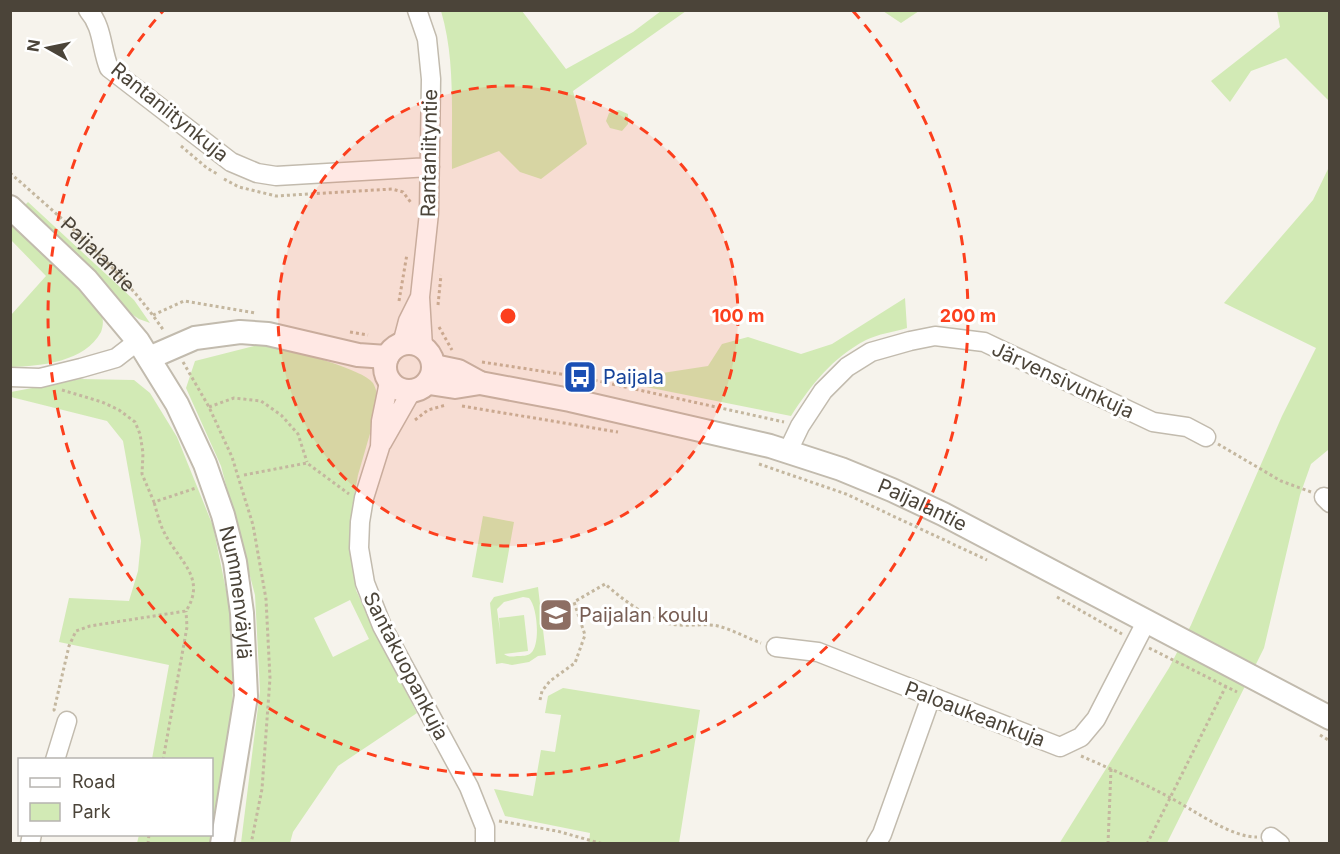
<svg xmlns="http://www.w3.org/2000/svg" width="1340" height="854" font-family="Inter,sans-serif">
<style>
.green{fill:#d2eab5;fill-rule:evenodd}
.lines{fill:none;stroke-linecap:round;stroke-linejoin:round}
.minor-casing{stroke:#c2bbae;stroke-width:21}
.tertiary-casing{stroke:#c2bbae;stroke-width:26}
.path{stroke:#c4b79f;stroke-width:3;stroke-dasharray:3 3;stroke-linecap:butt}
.minor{stroke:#fff;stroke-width:18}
.tertiary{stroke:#fff;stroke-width:22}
.ring{fill:none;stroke:#fc3f1d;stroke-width:3;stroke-dasharray:10 8}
.labels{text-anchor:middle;stroke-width:6;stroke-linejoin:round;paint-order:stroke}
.street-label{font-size:20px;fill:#4b4439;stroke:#fff}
.transit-label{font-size:20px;fill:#164399;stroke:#fff;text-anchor:start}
.education-label{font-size:20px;fill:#785e54;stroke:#fff;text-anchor:start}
.centre{fill:#fc3f1d;stroke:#fff;stroke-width:3}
.ring-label{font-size:18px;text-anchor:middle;font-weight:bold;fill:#fc3f1d;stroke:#fff;stroke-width:6;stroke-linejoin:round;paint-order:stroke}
</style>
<rect width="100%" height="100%" fill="#f6f3ec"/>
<path class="green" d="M441 11H522L566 69 633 32 661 11H686L573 91 587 144 541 179 520 172 499 151 452 169C451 117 456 61 441 11Z
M883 11H919L901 23Z
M1277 11H1329V101L1286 58 1251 71 1230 102 1211 81 1280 27Z
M619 110 628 114V124L622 131 610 128 606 121 609 113Z
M1329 167V446L1328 450 1311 464 1300 495 1264 648 1167 843 1059 844 1169 668 1191 625 1282 416 1316 348 1224 303 1313 200Z
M28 202 134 300 150 323 139 319 130 313 100 278 26 208V204Z
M10 222C35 246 87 286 101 314 104 320 103 326 101 332 85 362 41 366 11 367V315L46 276 11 240Z
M905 298 907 328C894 332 878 334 866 340 833 357 811 385 791 416L641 386 630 378 708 366 722 344 748 337 801 354 832 344Z
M266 343C286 349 364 369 373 383 377 390 378 398 378 406L358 475 352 508 351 544 356 590 376 634 417 713 338 766 293 832 290 843H241L260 691 255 595 221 466 186 388 195 361ZM350 600 369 639 333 657 314 618Z
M80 379 134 380 150 393 177 437 213 526 234 629 232 724 214 843H137L139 835 212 834V760L152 759 169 665 59 642 69 598 129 601 138 571 141 541 123 441 107 421 11 397V392Z
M483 516 514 522 503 583 472 577Z
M538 587 546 655 538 656 529 662 512 665 502 663 496 664 490 603 494 597ZM523 597 529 598C537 606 541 644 531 653 528 656 522 656 517 656 511 657 508 657 504 654L528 651 524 615 499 618 500 631 497 609 504 602Z
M563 688 700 710 679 843H589L590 833 505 816 494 789 533 796 541 750 555 752 561 715 545 713 548 696Z"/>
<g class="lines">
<g class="minor-casing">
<path id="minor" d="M88 10C103 27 101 48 109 68L231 162 257 173 276 176 430 167
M417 10 427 39 431 79 429 213 420 297 423 347
M402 344 408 321 420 297
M10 377 40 378 81 368 116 358 138 341
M389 382 381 421 380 447 364 498 360 522 359 548 365 583 382 626 469 787 485 827V844
M382 443 411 392
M788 451 800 426 823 391 847 367 871 352 910 341 935 336 984 342 1153 422 1187 427 1206 437
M1324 497 1330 503
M776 647 818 652 1060 747 1081 737 1096 719 1146 622
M55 760 67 721
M1271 837 1280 844
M30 844 32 834
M876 844 882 834 931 697"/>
</g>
<g class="tertiary-casing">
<g id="tertiary">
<path id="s2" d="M10 207 87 280 138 341 177 404 205 464 223 515 235 562 242 613 246 696 222 844"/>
<circle cx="409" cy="367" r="24"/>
<path d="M149 358 195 338 240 332 268 334 358 355 387 357"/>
<path id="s3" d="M434 366 458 371 480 383 570 400 770 446 841 469 892 490 943 514 1330 718"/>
<path d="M429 383 455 387 480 383"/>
</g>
</g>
<g class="path">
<path d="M181 146 207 168 219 175"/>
<path id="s1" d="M10 173C64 220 124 272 164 331"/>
<path d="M224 179 239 187 276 196 392 189 403 192 412 204"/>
<path d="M399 301 407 254"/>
<path d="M438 305 441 275"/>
<path d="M153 315 184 301 256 313"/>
<path d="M439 327 452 350"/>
<path d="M350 332 368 335"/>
<path d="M183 362 209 407 232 457 253 525 266 599 270 678 262 789 251 844"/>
<path d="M482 362 580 377 784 422"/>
<path d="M62 390 102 402 119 410 135 422 140 434 143 453 142 474 154 502 196 488"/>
<path d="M462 406 618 432"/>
<path d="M209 407 234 398 261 401 281 415 298 434 307 462"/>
<path d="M415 420 428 410 446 405"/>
<path d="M1218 444 1281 481 1311 492"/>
<path d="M759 464 846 494 987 560"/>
<path d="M244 475 307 463 349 494"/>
<path d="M1057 597 1122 634"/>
<path d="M1149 648 1237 692"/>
<path d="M540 700 542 691 550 681 575 663 585 635 574 602 605 584C621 598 650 621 671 624 686 627 703 623 718 626 733 630 747 638 761 643"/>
<path d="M55 711 54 710 69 646 76 631 90 626 186 611C207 578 179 561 165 534 160 525 157 513 154 502"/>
<path d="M1320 735 1330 741"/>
<path d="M1081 756C1111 769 1141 782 1169 797 1192 809 1232 838 1257 837"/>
<path d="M163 760 187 627 186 611"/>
<path d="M499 821 557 831 603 844"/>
<path d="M148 844 149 834"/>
<path d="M1108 844 1111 769"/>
<path d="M1147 844 1226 686"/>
</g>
<use href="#minor" class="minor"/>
<use href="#tertiary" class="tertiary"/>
</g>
<circle cx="508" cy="316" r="230" fill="#fc3f1d" fill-opacity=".12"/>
<g class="ring">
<circle cx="508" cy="316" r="230"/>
<path d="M853 11A460 460 0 1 1 163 11"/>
</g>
<defs>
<g id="bus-square" transform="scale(1.725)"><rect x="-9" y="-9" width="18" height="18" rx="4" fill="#1a4fb4" stroke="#fff"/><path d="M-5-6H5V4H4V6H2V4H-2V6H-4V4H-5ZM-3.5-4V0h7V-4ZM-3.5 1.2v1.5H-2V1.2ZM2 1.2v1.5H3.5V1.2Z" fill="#fff"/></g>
<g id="school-square" transform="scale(1.725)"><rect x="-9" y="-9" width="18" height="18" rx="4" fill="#8d6e63" stroke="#fff"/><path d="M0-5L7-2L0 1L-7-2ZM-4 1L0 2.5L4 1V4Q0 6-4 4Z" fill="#fff"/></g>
</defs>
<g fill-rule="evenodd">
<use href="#bus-square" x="580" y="377"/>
<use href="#school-square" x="556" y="615"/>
</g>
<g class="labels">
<g class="street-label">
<text transform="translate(170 112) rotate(39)" y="7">Rantaniitynkuja</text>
<text transform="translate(429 153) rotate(-89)" y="7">Rantaniityntie</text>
<text dy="7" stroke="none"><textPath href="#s1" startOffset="120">Paijalantie</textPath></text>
<text transform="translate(1063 380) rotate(25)" y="7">Järvensivunkuja</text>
<text dy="7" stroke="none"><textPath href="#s3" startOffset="510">Paijalantie</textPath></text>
<text dy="7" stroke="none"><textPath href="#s2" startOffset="459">Nummenväylä</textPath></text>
<text transform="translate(406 666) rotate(63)" y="7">Santakuopankuja</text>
<text transform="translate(975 714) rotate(21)" y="7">Paloaukeankuja</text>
</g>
<g class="transit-label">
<text x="603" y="384">Paijala</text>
</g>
<g class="education-label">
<text x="579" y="622">Paijalan koulu</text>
</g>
</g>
<circle cx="508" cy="316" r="9" class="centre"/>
<g class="ring-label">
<text x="738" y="322">100 m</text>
<text x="968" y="322">200 m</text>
</g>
<rect width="1340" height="854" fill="none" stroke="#4b4439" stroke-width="24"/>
<rect x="18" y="758" width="195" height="78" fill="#ffffff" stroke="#b7b4b0" stroke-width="1.5"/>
<rect x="30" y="778" width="30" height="9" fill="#ffffff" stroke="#b7b4b0" stroke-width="1.5"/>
<text x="72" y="788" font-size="18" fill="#4b4439">Road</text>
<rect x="30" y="803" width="30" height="18" fill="#d2eab5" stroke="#b7b4b0" stroke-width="1.5"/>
<text x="72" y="818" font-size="18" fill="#4b4439">Park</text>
<g transform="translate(48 48) rotate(279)" stroke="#ffffff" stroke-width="4.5" paint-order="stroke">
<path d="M0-4.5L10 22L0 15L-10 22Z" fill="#4b4439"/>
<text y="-9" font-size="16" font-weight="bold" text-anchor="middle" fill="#4b4439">N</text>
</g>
</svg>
